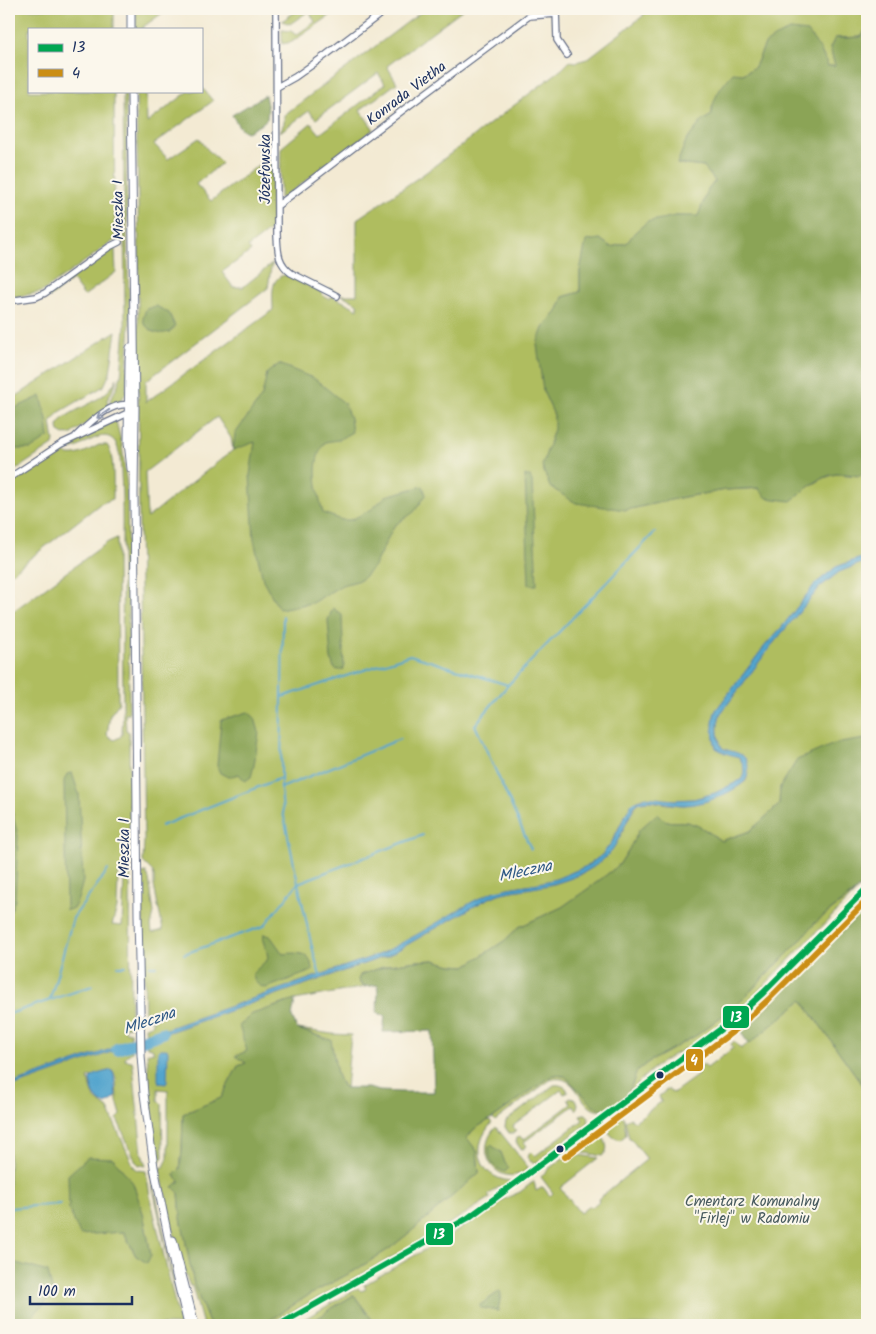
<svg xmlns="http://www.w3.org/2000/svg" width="876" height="1334" font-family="Kalam,sans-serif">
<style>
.green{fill:#afbd5f;stroke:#65765e;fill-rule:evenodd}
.forest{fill:#8ba456;stroke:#536a5a}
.water{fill:#52a4cd;stroke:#366a96}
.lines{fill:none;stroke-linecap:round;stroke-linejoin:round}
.stream{stroke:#52a4cd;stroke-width:2}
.river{stroke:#52a4cd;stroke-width:12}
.minor-casing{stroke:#677087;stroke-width:8}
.tertiary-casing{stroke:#677087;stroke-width:9}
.minor{stroke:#fff;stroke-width:5.5}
.tertiary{stroke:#fff;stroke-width:7}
.bus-1-casing{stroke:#fbf7ec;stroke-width:10}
.bus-2-casing{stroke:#fbf7ec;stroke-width:10}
.bus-1{stroke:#00a651;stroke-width:6}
.bus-2{stroke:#cb8e13;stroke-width:6}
.oneway{stroke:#8d97ae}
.bus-dot{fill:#1b2f5e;stroke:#fbf7ec;stroke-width:2}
.labels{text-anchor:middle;stroke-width:4;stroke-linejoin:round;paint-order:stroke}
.street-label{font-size:15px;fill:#1b2f5e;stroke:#fbf7ec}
.park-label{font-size:15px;fill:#475a5e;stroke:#fbf7ec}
.water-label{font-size:16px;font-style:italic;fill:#2e5885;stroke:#fbf7ec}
.line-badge{stroke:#fbf7ec;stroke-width:2}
.badge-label{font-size:14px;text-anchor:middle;font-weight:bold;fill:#fff}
</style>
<rect width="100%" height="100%" fill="#fbf7ec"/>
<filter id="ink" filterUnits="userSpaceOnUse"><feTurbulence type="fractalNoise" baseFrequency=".02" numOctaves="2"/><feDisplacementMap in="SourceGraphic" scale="10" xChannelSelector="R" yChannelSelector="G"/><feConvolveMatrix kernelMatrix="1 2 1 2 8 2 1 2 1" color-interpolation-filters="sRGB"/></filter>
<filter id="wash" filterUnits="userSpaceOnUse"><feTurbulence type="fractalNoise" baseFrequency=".0096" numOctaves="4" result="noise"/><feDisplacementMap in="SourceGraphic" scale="20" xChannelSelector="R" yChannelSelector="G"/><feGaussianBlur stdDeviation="1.12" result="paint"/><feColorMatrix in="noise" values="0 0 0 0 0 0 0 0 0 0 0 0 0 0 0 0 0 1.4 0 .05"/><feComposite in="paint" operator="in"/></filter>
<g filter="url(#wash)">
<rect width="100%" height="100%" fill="#f3ead3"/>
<path class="green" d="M9 9H114V29H29V91H114L115 240 42 292 9 298Z
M136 9H168L143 27V29H136Z
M299 9H336L337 11 292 42 282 44V30L291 31 296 35 315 22 309 11 290 24 282 21Z
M425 9H463L387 66 397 83 360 110 373 128V130L283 198H280L281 148 311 123 320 134 385 84 378 73 316 119 309 111 280 132 284 123V115Z
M645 9H867V28L861 37 835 38 830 48 835 66H828L820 49 765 44 755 67 743 74 712 107V115L702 121 677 164 704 167 715 181 708 190 698 217 675 216 635 232 627 243 611 247 600 239 580 271V292L563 297 557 312 543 328V391L554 415 555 429 549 443 626 510 684 497 726 490 810 486 824 478 836 474 860 476 867 469V556L836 567 815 584 782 627 764 647 716 710C711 721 714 736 716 748L739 757C744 764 746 773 741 780L715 793 694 799 674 800 642 798 636 801 623 819 612 842 602 855 587 866 556 879 539 883 508 888 383 953 146 1036 145 1027 151 1025 153 1020 145 1019 142 873 146 872 149 879 154 913 151 926 152 933 163 930 154 886V876L153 872 143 862 144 840 139 524 138 304 139 256 136 91H146L147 123 189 91H201V86L213 101 154 144 168 159 199 138 207 149 222 163 196 184 211 201 276 152 274 227 248 247 251 251 222 272 233 287H243L273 263 271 268 268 288 146 381V402L273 310C273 295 269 274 289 275L321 292C323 296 326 298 330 299L332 296 358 309V304L344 296 329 290V288L342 295H357V219L425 173 562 69 570 61 576 62 587 59 643 16ZM217 417 231 438 233 450 147 518 145 472Z
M123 91H126L127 239 130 323 126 393 122 399 112 406 110 400 116 389 121 376 125 326Z
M109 249H114L115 250 116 272 84 296 72 280 49 298 47 295Z
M116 331 110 373 104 386 58 413 51 423 54 441 53 445 9 474V401Z
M117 378 114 388 107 400 109 407 72 434 64 435 59 432 58 427 60 421C79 405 106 402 117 378Z
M116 421 122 445 127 487 129 714H125L126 730 129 732 130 866 121 870 118 877 117 908 112 925 122 926 124 877 125 874 129 871 130 872 131 1026 124 1027 126 1031 130 1032 131 1042 9 1085V614L108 542 117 538 118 700 119 703 110 715 107 735 114 740 120 737 122 734 123 709C123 660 122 610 122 561 122 527 123 492 120 458 119 452 117 441 111 438 99 431 84 446 73 449H71L68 445 112 422Z
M99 445H107C115 455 113 486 113 499L100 504 9 575V482L61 450C71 462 88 450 99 445Z
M867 561V738L780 787 779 805 750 831 721 841C712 834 702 827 690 823 679 819 665 827 658 814L628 851 619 865 592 886 562 907 519 927 504 941 466 966 451 965 434 960 417 961 389 965 360 975V984L366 987 295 1000 273 1007 248 1051 236 1056 247 1063 238 1066 221 1098 183 1114 182 1151 180 1169 174 1175 180 1181 179 1193 181 1218 194 1285 209 1323 212 1325H203L192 1286H190C184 1273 180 1259 177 1245 170 1219 165 1194 160 1168L164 1167 168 1158V1090L158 1089V1100L162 1104 163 1157 158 1163 153 1131 147 1053 154 1052 152 1048 147 1047 146 1040 389 955 485 900 501 893 554 884 580 875 592 868 618 839 635 806 640 802 651 801 667 804 685 805 739 786 746 781C749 773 747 766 745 758L722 748C717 737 716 724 721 713L771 646 820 587 839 572Z
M857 891 743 1007 731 1018 688 1049 687 1048C666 1058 647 1071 633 1089V1090L629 1093 637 1071 647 1063 697 1035 738 1004 795 946 816 922Z
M867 896V905L842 932 741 1033 736 1026 737 1021 775 987 854 907Z
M802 1000 867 1091V1325H376L354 1295 327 1311 323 1315 304 1325H294L358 1288 361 1291 366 1289 364 1285 472 1222 506 1198 520 1192 534 1181 536 1191 543 1187 550 1196 553 1193 541 1177 547 1170 564 1157 567 1158 573 1154 598 1158 560 1188 580 1213 589 1206 591 1208 599 1201 598 1199 647 1159 630 1138H629L625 1121 630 1118 635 1121 661 1102 659 1096 668 1089 673 1093 698 1075 696 1072 697 1068 701 1065H704L707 1068 733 1048 731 1044 734 1041 741 1049Z
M298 1029 332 1034 351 1035 346 1088C333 1078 333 1055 330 1040Z
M131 1045 132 1052 126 1056 125 1060 132 1061 133 1065 142 1154 146 1166 139 1165 136 1162 117 1119 121 1115 117 1101 116 1078 112 1070 88 1078 95 1099 108 1109 134 1167 138 1170 146 1171 150 1196 180 1325H115L113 1321 108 1325H9V1088ZM123 1172 132 1183 143 1213 151 1255 136 1256 124 1232H110Z
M553 1075 565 1076 593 1105 604 1110C579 1116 580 1070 550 1080L495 1121 493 1118Z
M554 1085C559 1084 564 1086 567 1089V1093L564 1094 561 1090 513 1126 516 1131 513 1133H509L505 1127 506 1121Z
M570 1097 574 1098 578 1103 577 1109 576 1110 573 1106 524 1142 527 1146 523 1149 520 1148 516 1142 517 1138 520 1136 523 1140 571 1104 568 1099Z
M618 1111 624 1118 626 1135 620 1140C602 1135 607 1120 618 1111Z
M584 1114H586L589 1117 588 1123 537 1162C531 1164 530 1161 527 1157L531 1152 535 1156 583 1120 580 1115Z
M489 1120 492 1123C471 1145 477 1177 510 1181V1183L502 1189 499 1187 488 1195 490 1198C452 1223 414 1245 375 1267 339 1287 303 1307 266 1325H262L309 1295 354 1271 389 1249 419 1225 479 1173 477 1151 466 1138 474 1129Z
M496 1127 528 1167V1169C500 1191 471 1153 496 1127Z
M596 1131C604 1136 612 1149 602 1156L573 1151V1149Z
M151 1171 171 1269 186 1325H184L170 1269 150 1172Z"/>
<path class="forest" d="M867 28V469L860 476C852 475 843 473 836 474 819 476 804 491 791 501L767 498 758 488 726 490 684 497 626 510 576 503 550 487 542 466 554 429V415L543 391 537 344 543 328 557 312 563 297 580 292V271L586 241 600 239 611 247 627 243 635 232 647 222 675 216H698L708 190 715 181 704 167 677 164 686 141 702 121 712 115C712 97 722 86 733 73L743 74 755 67 765 44 780 34 790 30 808 32 820 49 828 66H835L830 48 835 38H846L861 37Z
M265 95 268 110 267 119 260 125 247 132C239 130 236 121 232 115Z
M156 306 169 313 175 326 170 332C156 335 154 333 144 324L143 318 146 309Z
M279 364 315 379 344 403 350 418 352 432 338 440 325 442C310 463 317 489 323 513L342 520H351L372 509 386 496 423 486 426 495 414 512 394 526 374 566 361 580 342 585 312 603 279 609 263 580 254 540 250 475 255 442 233 450 235 434 262 396 267 373Z
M41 396 47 419 49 437 31 449H9V411Z
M525 475 530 477 532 481 537 585H529Z
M333 608 342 615 344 669 338 670 334 668 331 659 328 620Z
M248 712 255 718 259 732 254 765 251 777 245 781 239 774 228 777 220 773 217 766 221 720Z
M867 738V882L816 922 795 946 738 1004 697 1035 647 1063 637 1071 629 1093 613 1106 604 1110 593 1105 565 1076 553 1075 494 1117 474 1129 467 1138 477 1151 479 1173 419 1225 389 1249 354 1271 309 1295 262 1325H212L209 1323 194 1285 181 1218 179 1193 173 1187 180 1181 174 1175 180 1169 182 1151 183 1114 221 1098 238 1066 246 1063 235 1056 247 1051 239 1026 252 1014 295 1000 292 1017 297 1029 331 1040 337 1074 341 1084 346 1088H368L380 1091 402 1092H434L432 1031 383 1032 385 1016 377 1013 378 985C370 986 363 989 358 980L360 975 389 965 417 961 434 960 451 965 466 966 504 941 519 927 562 907 592 886 619 865 628 851 639 830 658 813C666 827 678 819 690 823 702 826 711 834 721 841L750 831 779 805 780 787 797 760 834 744 865 739Z
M72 773 79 794 83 881 78 899 73 909 66 910 64 781 67 774Z
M9 810 12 811 18 836 15 900 9 915Z
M867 905V1091L802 1000 749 1044 741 1033 842 932Z
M264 934 271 937 283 954C298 952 312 952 312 971L266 988C258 986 253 982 253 973L268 959 267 952 263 941Z
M491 1145 501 1152 505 1163 509 1168 505 1172C492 1168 488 1159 489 1146Z
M88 1157 113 1158 133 1183 143 1213 151 1255 147 1263 136 1256 124 1232 80 1235 69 1209 68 1175Z
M9 1261 48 1272 53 1294 29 1320 27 1325H9Z
M500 1291 501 1294 498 1311 481 1308 479 1307 480 1305Z
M354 1295 376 1325H304L323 1315 327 1311Z"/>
<path class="water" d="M867 556V561L839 572 820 587 771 646 721 713C716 724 717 737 722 748 728 751 738 752 743 756 750 762 750 777 743 783 727 795 703 805 683 805 672 805 647 797 638 803 634 805 632 811 630 815 623 829 617 847 605 858 585 876 558 884 532 888 522 890 512 890 502 893 496 894 490 898 485 900L389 955 146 1040V1036L383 953 418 934 472 902 492 892 508 888 539 883 556 879 587 866 602 855 612 842 631 804 636 801 646 797 674 800 694 799 715 793 741 780C746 773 744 764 739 757L725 753 716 748C713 736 711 721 716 710L764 647 782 627 815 584 836 567Z
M131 1042V1045L9 1088V1085Z
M161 1049H166L168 1050 167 1082 166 1084 159 1083 158 1080V1051Z
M112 1070 114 1075 116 1097C100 1114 92 1094 90 1079 95 1073 105 1072 112 1070Z"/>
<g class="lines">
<path class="stream" d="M282 697 410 655 508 685
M281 778V788L400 739
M281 788 283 812 298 883 423 835
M161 826 281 778 283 616
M531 849 475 725 508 685 655 532
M298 883 311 943 320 976
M184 954 264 926 298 883
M118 966H125
M150 966H156
M50 1000 73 918 108 870
M9 1014 92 986
M9 1208 61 1204"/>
<path class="river" d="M117 1049 162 1033"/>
</g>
</g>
<g filter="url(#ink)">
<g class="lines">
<g class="minor-casing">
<path id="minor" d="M276 9 277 235C278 251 277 262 291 273L337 296
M556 9 557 40 567 55
M277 87 295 77 326 55 387 9
M277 206 403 110 529 16 556 14
M9 301 36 297 45 293 109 247 119 242
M76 436C90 423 110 401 131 405
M9 478 61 444 130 412
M279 1325 440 1234 468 1218 494 1199 733 1020 763 993 867 888"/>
</g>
<g class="tertiary-casing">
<path id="tertiary" d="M131 9V29
M131 91 135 408 134 494 138 915 141 1055 144 1094 154 1167 175 1271 188 1325
M130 348 129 360 128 442 131 469
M173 1240 195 1325"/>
</g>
<use href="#minor" class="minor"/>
<use href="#tertiary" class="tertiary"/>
<g class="bus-1-casing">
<path id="bus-1" d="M279 1325 468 1218 494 1199 733 1020 763 993 867 888"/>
</g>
<g class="bus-2-casing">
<path id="bus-2" d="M565 1157 739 1027 769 999 867 900"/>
</g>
<use href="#bus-1" class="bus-1"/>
<use href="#bus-2" class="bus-2"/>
</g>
<defs><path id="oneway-shaft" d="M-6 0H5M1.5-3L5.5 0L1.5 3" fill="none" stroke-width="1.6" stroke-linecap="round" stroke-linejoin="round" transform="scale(1.25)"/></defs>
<use class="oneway" href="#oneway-shaft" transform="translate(103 414) rotate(146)"/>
</g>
<g class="bus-dot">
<circle cx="660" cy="1075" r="4.5"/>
<circle cx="560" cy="1149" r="4.5"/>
</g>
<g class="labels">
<g class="street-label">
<text transform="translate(406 93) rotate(-37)" y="5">Konrada Vietha</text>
<text transform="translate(265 169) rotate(-90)" y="5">Józefowska</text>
<text transform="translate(118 210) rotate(-91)" y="5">Mieszka I</text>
<text transform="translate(124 848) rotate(-90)" y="5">Mieszka I</text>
</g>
<g class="park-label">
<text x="752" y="1206">Cmentarz Komunalny<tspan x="752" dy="17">"Firlej" w Radomiu</tspan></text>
</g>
<g class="water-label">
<text transform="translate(525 870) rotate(-12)" y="6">Mleczna</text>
<text transform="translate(149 1020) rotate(-19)" y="6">Mleczna</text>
</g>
</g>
<g class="line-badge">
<rect x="722" y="1005" width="28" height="24" rx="5" fill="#00a651"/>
<rect x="685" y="1048" width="19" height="24" rx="5" fill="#cb8e13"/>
<rect x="425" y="1222" width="29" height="24" rx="5" fill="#00a651"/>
</g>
<g class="badge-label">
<text x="736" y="1022">13</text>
<text x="694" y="1065">4</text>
<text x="439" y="1239">13</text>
</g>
<rect width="876" height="1334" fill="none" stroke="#fbf7ec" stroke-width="30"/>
<rect x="28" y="28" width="175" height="65" fill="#fbf7ec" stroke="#a1a7b3"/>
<rect x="38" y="44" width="25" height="8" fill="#00a651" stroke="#a1a7b3"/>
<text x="72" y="52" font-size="15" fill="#1b2f5e">13</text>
<rect x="38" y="69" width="25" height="8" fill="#cb8e13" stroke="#a1a7b3"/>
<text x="72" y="78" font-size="15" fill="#1b2f5e">4</text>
<path d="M30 1296v8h102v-8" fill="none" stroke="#1b2f5e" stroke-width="2.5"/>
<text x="38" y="1296" font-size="15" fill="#1b2f5e" stroke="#fbf7ec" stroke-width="4" paint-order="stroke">100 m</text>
</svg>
